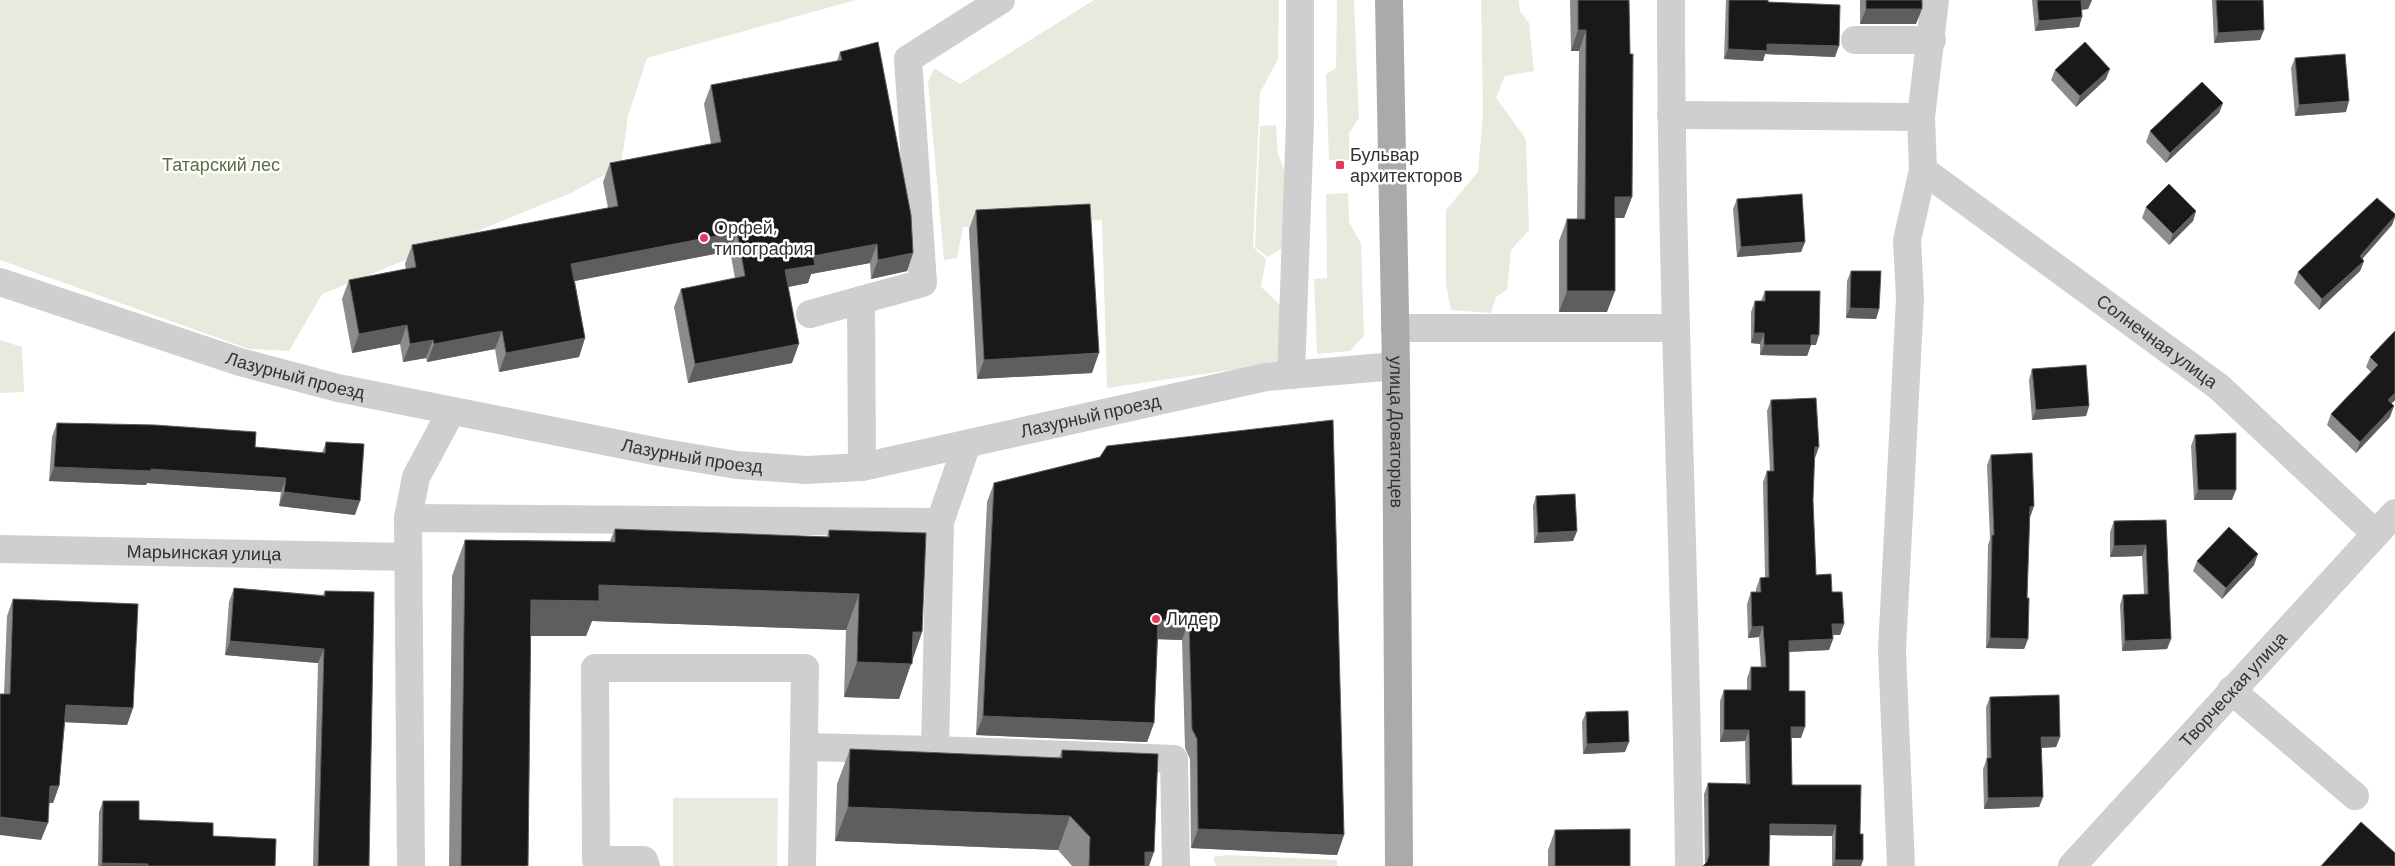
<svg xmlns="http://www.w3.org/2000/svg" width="2395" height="866" font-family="Barlow,sans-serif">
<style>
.green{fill:#e7ebde}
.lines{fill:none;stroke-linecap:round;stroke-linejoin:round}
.minor{stroke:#cfcfcf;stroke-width:28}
.major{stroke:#aaa;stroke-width:28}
.wall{fill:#8c8c8c}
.shaded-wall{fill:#5e5e5e}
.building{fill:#191919;stroke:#5e5e5e}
.poi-dot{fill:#e33b5b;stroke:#fff;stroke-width:2}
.labels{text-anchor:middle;stroke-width:5;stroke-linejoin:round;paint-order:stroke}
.poi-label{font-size:18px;fill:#323232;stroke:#fff;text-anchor:start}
.park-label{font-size:18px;fill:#5b6e3f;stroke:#fff}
.street-label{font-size:18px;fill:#323232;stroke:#fff}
</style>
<rect width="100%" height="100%" fill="#fff"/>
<path class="green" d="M0 0H856L647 58 628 116 621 166 571 193 322 294 289 351 249 349 0 260Z
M1094 0H1279L1278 59 1260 93 1253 247 1266 259 1261 287 1288 312 1286 362 1107 388 1102 220 963 227 957 258 944 260 928 82 934 68 960 84Z
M1337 0H1354L1359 118 1349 133 1350 160H1329L1326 74 1336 68Z
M1481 0H1519L1520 11 1529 23 1534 71 1505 76 1496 98 1526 139 1529 230 1511 250 1507 290 1496 297 1491 313 1451 310 1446 285V210L1478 172 1483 114Z
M1276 125 1278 154 1288 180 1285 247 1267 257 1255 247 1260 126Z
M1348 193 1349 222 1361 244 1364 336 1350 351 1317 354 1314 279 1327 278 1326 194Z
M0 340 22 347 24 392 0 393Z
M673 798H778L777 866H673Z
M1227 855 1337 860V866H1216L1213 857Z"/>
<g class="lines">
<g class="minor">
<path d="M1671 0C1671 289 1686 577 1689 866"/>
<path d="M1855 40H1932"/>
<path d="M1671 115 1921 117 1923 170 1907 240 1910 299 1892 650 1901 866"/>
<path d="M1921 117 1935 0"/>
<path id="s1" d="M1923 170 2219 387 2375 533"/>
<path id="s2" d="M0 282 240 362 338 388 659 452 737 465 806 470 862 467 1266 377 1396 366"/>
<path d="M861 300 862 467"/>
<path d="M810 314 923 283 908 59 1001 0"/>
<path d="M1395 328H1675"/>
<path d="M1291 375 1300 121V0"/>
<path d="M408 518 940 522"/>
<path id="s3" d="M0 549 408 557"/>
<path d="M2231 690 2355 796"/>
<path d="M805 747 935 750 940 522 967 444"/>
<path d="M935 750 1174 759 1176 866"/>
<path d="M411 866 408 518 416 477 451 412"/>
<path d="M646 866 644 860H596L595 668H805L802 866"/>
<path id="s4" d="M2072 866 2395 513"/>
</g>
<path class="major" id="s5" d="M1389 0 1396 366 1399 866"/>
</g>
<path class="wall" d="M1570 0H1629L1632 197 1624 218H1615L1607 312H1559V241L1567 219H1577L1579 51H1571Z
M1726 0H1768V2L1835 57 1765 54 1763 61 1724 59Z
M1860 0H1922L1916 24H1860Z
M2032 0H2092L2088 9 2082 10 2079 27 2035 31Z
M2212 0H2263L2260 40 2214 43Z
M840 52 913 253 907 271 871 279 870 263 811 274 808 283 788 287 792 363 688 383 674 307 681 289 735 278 730 251 575 281 585 338 579 357 499 372 495 349 427 362 426 358 403 362 400 344 352 353 342 299 349 280 406 269 405 264 412 245 608 208 603 182 610 163 711 144 704 104 711 85 837 61Z
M2295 58 2346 112 2295 116 2291 68Z
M2055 70 2106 79 2076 107 2051 80Z
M2223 103 2219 113 2166 163 2146 142 2150 131Z
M1737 199 1805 242 1801 252 1737 257 1733 209Z
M2146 207 2196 211 2193 221 2169 245 2142 218Z
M976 210 1092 373 977 379 969 229Z
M2395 214V218L2392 225 2362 259 2364 261 2360 271 2319 310 2294 283 2298 272Z
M1851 271 1879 309 1876 319 1846 318 1847 281Z
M1765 291 1816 345H1811L1807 356 1760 355V344L1751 343V312L1755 301H1761Z
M2395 331V400L2391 404 2390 417 2356 453 2327 425 2331 414 2371 372 2366 367 2370 357Z
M2032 369 2089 406 2086 416 2032 420 2029 380Z
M1771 400 1814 458 1813 500 1816 575 1832 592 1844 624 1840 635H1833V639L1829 650 1789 652V691L1801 738H1791L1792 785 1860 834 1863 860 1861 866H1832V836L1770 835 1705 864 1704 794 1708 783 1746 784 1745 741 1720 742V701L1724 690H1747V678L1751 667H1761L1759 637 1748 638 1747 604 1751 592H1756V589L1760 578 1765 577 1763 482 1767 471H1770L1767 411Z
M57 423 255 447 322 453 326 442 355 515 279 506 281 492 147 483 146 485 49 481 52 437Z
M2195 435 2232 500H2194L2191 446Z
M1991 455 2034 506 2030 517 2027 598 2028 639 2024 649 1986 648 1988 545 1990 539 1987 465Z
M1100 457 1344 835 1337 855 1191 848 1190 759 1185 748 1182 640 1158 639 1154 723 1147 742 976 735 987 502 994 483Z
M1536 496 1577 531 1573 541 1534 543 1533 506Z
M2166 520 2171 639 2167 649 2122 651 2120 605 2123 595 2144 594 2142 556 2110 557V532L2114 521Z
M615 529 827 537 829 530 922 632 899 699 844 697 846 630 592 621 586 636H531L528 866H449L452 576 465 540 610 541Z
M2197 561 2254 565 2222 599 2193 571Z
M234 588 323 595 325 591 369 866H313L318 663 225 655 229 602Z
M13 599 133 708 127 725 65 722 59 786 53 803H49L41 840 4 694 7 616Z
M1990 697 2060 737 2056 747 2041 748 2043 797 2039 807 1984 809 1983 769 1987 758 1986 707Z
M1586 712 1625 752 1583 754 1582 722Z
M850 749 1059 758 1062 750 1149 866H1072L1058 850 835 841 837 784Z
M103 801 139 820 213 836 275 866H98L99 812Z
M1555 830 1630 866H1548V850Z"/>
<path class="shaded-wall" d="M2081 0H2092L2088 9 2077 10Z
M1866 9H1922L1916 24H1860Z
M2082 17 2079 27 2035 31 2039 21Z
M1578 30H1586L1579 51H1571Z
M2264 30 2260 40 2214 43 2218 33Z
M1767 44 1839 46 1835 57 1765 54 1763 61 1724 59 1728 49Z
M2110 69 2106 79 2076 107 2080 96Z
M2349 101 2346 112 2295 116 2299 105Z
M2223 103 2219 113 2166 163 2170 153Z
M1615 197H1632L1624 218H1607Z
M2196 211 2193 221 2169 245 2173 234Z
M2395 216 2392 225 2356 266 2360 256Z
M737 232 730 251 564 283 571 264Z
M1805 242 1801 252 1737 257 1741 247Z
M877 244 870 263 811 274 808 283 778 289 785 270 813 256Z
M913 253 907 271 871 279 878 260Z
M2364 261 2360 271 2319 310 2322 299Z
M1567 291H1615L1607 312H1559Z
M1850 308 1879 309 1876 319 1846 318Z
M407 325 400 344 352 353 359 334Z
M502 331 495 349 427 362 434 344Z
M1754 333H1764L1760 344 1751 343Z
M1811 335H1819L1816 345H1807Z
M585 338 579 357 499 372 506 353Z
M433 340 426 358 403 362 410 344Z
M799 344 792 363 688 383 695 364Z
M1764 345H1811L1807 356 1760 355Z
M1099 353 1092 373 977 379 984 360Z
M2395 393V400L2384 411 2388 400Z
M2089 406 2086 416 2032 420 2036 410Z
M2394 406 2390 417 2356 453 2360 442Z
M1815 447H1819L1815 458Z
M54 467 151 469 286 478 281 492 147 483 146 485 49 481Z
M2198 490H2236L2232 500H2194Z
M284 492 360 501 355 515 279 506Z
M2034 506 2030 517H2026L2030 507Z
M1577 531 1573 541 1534 543 1538 533Z
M2146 545 2142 556 2110 557 2114 546Z
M2258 554 2254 565 2222 599 2226 588Z
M599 585 859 594 846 630 592 621 586 636H519L531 600Z
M1158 620H1189L1182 640 1151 639Z
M1832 624H1844L1840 635H1828Z
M1763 626 1759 637 1748 638 1752 627Z
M913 632H922L899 699 844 697 857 662Z
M1990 638 2028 639 2024 649 1986 648Z
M1833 639 1829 650 1785 652 1789 641Z
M2171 639 2167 649 2122 651 2125 641Z
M230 641 324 649 318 663 225 655Z
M66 705 133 708 127 725 60 722Z
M983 716 1154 723 1147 742 976 735Z
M1791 727H1805L1801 738H1787Z
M1724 730H1749L1745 741 1720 742Z
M2041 737H2060L2056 747 2037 748Z
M1629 742 1625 752 1583 754 1587 744Z
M50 786H59L53 803H44Z
M2043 797 2039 807 1984 809 1988 798Z
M848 807 1070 816 1058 850 835 841Z
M0 817 48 823 41 840 0 835Z
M1770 824 1836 825 1832 836 1766 835Z
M1198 829 1344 835 1337 855 1191 848Z
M1145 852H1154L1149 866H1140Z
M1835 860H1863L1861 866H1833Z
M102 863 148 864 147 866H101Z"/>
<path class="building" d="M1578 0H1629L1630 54H1633L1632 197H1615V291H1567V219H1585L1586 30H1578Z
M1729 0H1768V2L1840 5 1839 46 1767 44V51L1728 49Z
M1866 0H1922V9H1866Z
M2037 0H2081L2082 17 2039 21Z
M2216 0H2263L2264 30 2218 33Z
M878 42 911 215 913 253 878 260 877 244 813 256 815 265 785 270 799 344 695 364 681 289 745 276 737 232 571 264 585 338 506 353 502 331 434 344 433 340 410 344 407 325 359 334 349 280 416 267 412 245 618 206 610 163 721 142 711 85 842 60 840 52Z
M2085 42 2110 69 2080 96 2055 70Z
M2345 54 2349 101 2299 105 2295 58Z
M2202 82 2223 103 2170 153 2150 131Z
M2169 184 2196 211 2173 234 2146 207Z
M1802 194 1805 242 1741 247 1737 199Z
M2377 198 2395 214V216L2360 256 2364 261 2322 299 2298 272Z
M1090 204 1099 353 984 360 976 210Z
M1851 271H1881L1879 309 1850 308Z
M1765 291H1820L1819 335H1811V345H1764V333H1754L1755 301H1765Z
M2395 331V393L2388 400 2394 406 2360 442 2331 414 2378 365 2370 357Z
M2086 365 2089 406 2036 410 2032 369Z
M1816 398 1819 447H1815L1813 500 1816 575 1831 574 1832 592H1842L1844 624H1832L1833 639 1789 641V691H1805V727H1791L1792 785H1861L1860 834H1863V860H1835L1836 825 1770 824 1769 866H1703L1707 862 1709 855 1708 783 1750 784 1749 730H1724V690H1751V667H1766L1763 626 1752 627 1751 592H1761L1760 578 1769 577 1767 471H1774L1771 400Z
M1333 420 1344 835 1198 829 1197 739 1192 729 1189 620H1158L1154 723 983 716 994 483 1100 457 1107 446Z
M57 423 155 425 256 432 255 447 325 453 326 442 364 444 360 501 284 492 286 478 151 469V471L54 467Z
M2236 433V490H2198L2195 435Z
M2032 453 2034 506 2030 507 2027 598H2029L2028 639 1990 638 1992 535H1994L1991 455Z
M1575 494 1577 531 1538 533 1536 496Z
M2166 520 2171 639 2125 641 2123 595 2148 594 2146 545 2114 546V521Z
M2229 527 2258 554 2226 588 2197 561Z
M615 529 829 537V530L926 533 922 632H913L912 664 857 662 859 594 599 585V601L531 600 528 866H461L465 540 615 542Z
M234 588 325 596V591L374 592 369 866H318L324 649 230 641Z
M13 599 138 604 133 708 66 705 59 786H50L48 823 0 817V694H10Z
M2059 695 2060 737H2041L2043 797 1988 798 1987 758H1991L1990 697Z
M1628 711 1629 742 1587 744 1586 712Z
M850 749 1062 758V750L1158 754 1154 852H1145V866H1089L1090 837 1070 816 848 807Z
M103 801H139V820L213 823V836L276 839 275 866H148V864L102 863Z
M2361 822 2395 853V866H2321Z
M1630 829V866H1555V830Z"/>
<g class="poi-dot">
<rect x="1335" y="160" width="10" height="10" rx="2.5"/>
<circle cx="704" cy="238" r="5"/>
<circle cx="1156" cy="619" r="5"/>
</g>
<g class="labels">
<g class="poi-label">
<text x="1350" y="161">Бульвар<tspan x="1350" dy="21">архитекторов</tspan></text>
<text x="714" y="234">Орфей,<tspan x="714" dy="21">типография</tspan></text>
<text x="1166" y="625">Лидер</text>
</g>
<g class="park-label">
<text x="221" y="171">Татарский лес</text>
</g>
<g class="street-label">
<text dy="6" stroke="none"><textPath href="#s1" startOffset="290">Солнечная улица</textPath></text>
<text dy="6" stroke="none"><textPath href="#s2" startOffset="310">Лазурный проезд</textPath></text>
<text dy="6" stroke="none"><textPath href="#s2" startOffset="1120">Лазурный проезд</textPath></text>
<text dy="6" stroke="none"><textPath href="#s5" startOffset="432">улица Доваторцев</textPath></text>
<text dy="6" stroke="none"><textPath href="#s2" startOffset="715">Лазурный проезд</textPath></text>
<text dy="6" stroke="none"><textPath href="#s3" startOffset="204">Марьинская улица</textPath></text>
<text dy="6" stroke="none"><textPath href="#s4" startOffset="239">Творческая улица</textPath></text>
</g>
</g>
</svg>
